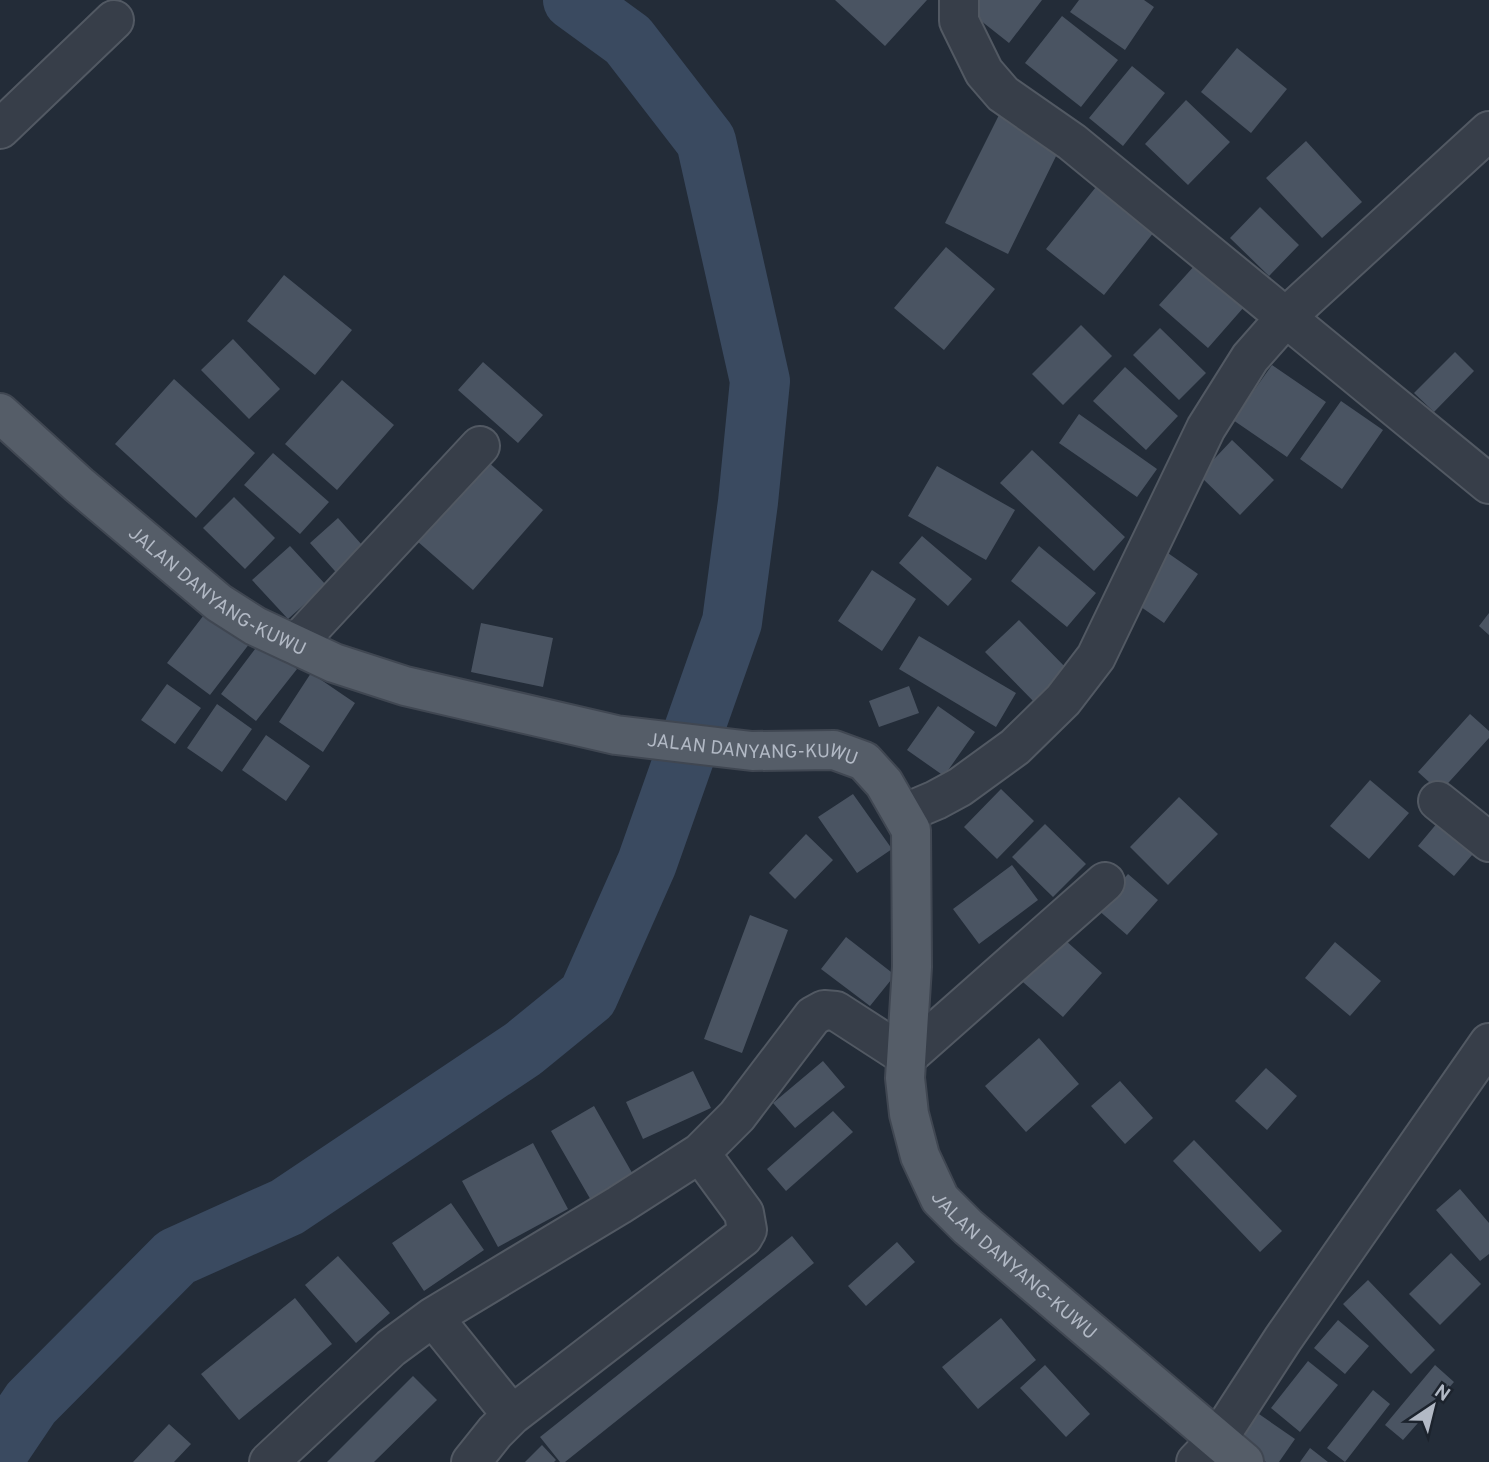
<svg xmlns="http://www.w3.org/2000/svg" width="1489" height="1462" font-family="Overpass,sans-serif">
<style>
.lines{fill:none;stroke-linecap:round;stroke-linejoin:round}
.river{stroke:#3a4a60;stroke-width:60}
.building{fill:#4a5462}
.minor-casing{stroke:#525963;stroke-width:42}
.major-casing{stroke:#404752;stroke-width:42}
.minor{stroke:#373e49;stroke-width:38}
.major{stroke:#555d68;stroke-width:38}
.labels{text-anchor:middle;stroke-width:5;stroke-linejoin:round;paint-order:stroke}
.street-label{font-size:19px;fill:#b2b9c5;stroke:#1c232d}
</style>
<rect width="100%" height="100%" fill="#232c38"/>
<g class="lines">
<path class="river" d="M0 1449 31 1403 176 1257 287 1207 523 1049 588 996 647 863 732 622 748 502 760 381 706 141 628 40 573 0"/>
</g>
<path class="building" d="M835 0H927L885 46Z
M973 0H1042L1009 43 966 9Z
M1079 0H1144L1154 7 1125 50 1070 12Z
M1062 16 1118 60 1081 107 1025 63Z
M1237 48 1287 89 1251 133 1201 92Z
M1132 66 1165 93 1123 146 1089 118Z
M1186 100 1230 142 1188 185 1145 144Z
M1000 113 1062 144 1008 254 945 223Z
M1306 141 1362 202 1322 238 1266 178Z
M1104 177 1162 222 1104 295 1046 249Z
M1260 207 1299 245 1269 276 1230 238Z
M946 247 995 289 944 350 894 308Z
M1196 264 1244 307 1208 348 1159 305Z
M284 275 352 330 315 375 247 321Z
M1081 325 1112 356 1063 405 1032 374Z
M1160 328 1206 373 1179 400 1133 355Z
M233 339 280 389 249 419 201 370Z
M1455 352 1474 371 1434 412 1414 393Z
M483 362 543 415 518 443 458 390Z
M1272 365 1326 402 1287 457 1233 420Z
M1125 367 1178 416 1146 450 1093 401Z
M174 379 255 453 196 518 115 444Z
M342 380 394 425 337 490 285 444Z
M1341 401 1383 430 1342 489 1300 459Z
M1079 414 1157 469 1137 497 1059 443Z
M1232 440 1274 480 1240 515 1199 475Z
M1032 450 1125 537 1094 571 1000 483Z
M273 453 329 502 300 534 244 485Z
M487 461 543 510 473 590 417 541Z
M937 466 1015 510 986 560 908 516Z
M234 497 275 538 245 569 203 528Z
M338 518 370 554 342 579 310 543Z
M922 536 972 579 948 606 899 563Z
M290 546 326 585 288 619 252 580Z
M1039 546 1096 593 1067 627 1011 581Z
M1165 551 1198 574 1164 623 1131 600Z
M872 570 916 599 882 651 838 621Z
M210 607 253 639 210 695 167 663Z
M1489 613V635L1479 626Z
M1019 620 1071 673 1038 706 985 652Z
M481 623 553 638 543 687 471 672Z
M919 636 1016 693 996 727 899 669Z
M261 641 297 669 256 721 221 694Z
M311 673 355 703 323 752 279 722Z
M167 684 201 708 175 744 141 720Z
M909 686 919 713 879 727 869 701Z
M217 704 252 729 222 772 187 748Z
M938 706 975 732 944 776 907 750Z
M1470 714 1489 731V738L1440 792 1418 772Z
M266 735 310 766 286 801 242 770Z
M1370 780 1409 813 1369 859 1330 826Z
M1001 789 1034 821 997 859 964 827Z
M853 794 892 849 857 873 818 817Z
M1179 797 1218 834 1168 885 1130 847Z
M1443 816 1479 847 1454 876 1418 846Z
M1045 824 1086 864 1053 897 1012 857Z
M806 834 833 860 795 899 769 873Z
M1012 865 1038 900 979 944 953 909Z
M1128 874 1158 900 1127 935 1097 909Z
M750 915 788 930 742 1053 704 1039Z
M1056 932 1102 973 1063 1017 1016 976Z
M846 937 895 975 870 1006 821 969Z
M1335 942 1381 981 1350 1016 1305 978Z
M1039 1038 1079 1084 1026 1132 985 1086Z
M823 1061 845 1087 795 1128 773 1103Z
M1266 1068 1297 1096 1267 1130 1235 1101Z
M693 1071 711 1108 643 1139 626 1102Z
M1120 1081 1153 1118 1125 1144 1091 1106Z
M594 1106 635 1178 592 1202 551 1131Z
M833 1111 853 1132 786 1191 767 1169Z
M1194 1140 1282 1231 1260 1252 1173 1161Z
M533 1143 568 1209 498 1247 462 1181Z
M1460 1189 1489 1223V1254L1480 1261 1436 1210Z
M451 1203 484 1250 424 1291 392 1243Z
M792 1236 814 1263 565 1462H560L540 1437Z
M897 1242 915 1262 866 1306 848 1286Z
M1451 1253 1481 1284 1440 1325 1409 1294Z
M338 1256 390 1313 356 1343 305 1285Z
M1368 1280 1435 1350 1411 1374 1343 1304Z
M295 1298 332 1344 239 1420 201 1374Z
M1001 1318 1036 1360 978 1409 942 1367Z
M1338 1320 1369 1346 1345 1374 1314 1348Z
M1308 1361 1338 1385 1300 1432 1271 1408Z
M1045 1365 1090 1414 1066 1437 1020 1388Z
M1435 1365 1454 1382 1403 1440 1385 1425Z
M413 1376 437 1400 374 1462H327Z
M1373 1390 1390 1404 1345 1462 1327 1448Z
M1259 1414 1295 1439 1279 1462H1266L1238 1443Z
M169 1424 191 1444 174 1462H133Z
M542 1445 556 1460 554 1462H525Z
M1310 1448 1328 1462H1300Z"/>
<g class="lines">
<g class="minor-casing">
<path id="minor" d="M959 0V21L984 72 1003 94 1072 142 1489 484
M0 129 114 20
M295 645 480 446
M1438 801 1489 842
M903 814 936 800 960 787 1015 747 1063 700 1096 657 1206 428 1250 358 1287 316 1489 131
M433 1317 512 1415
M269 1462 391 1348 433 1317 619 1205 700 1153 737 1116 813 1016 824 1010 836 1011 907 1057 1105 882
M471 1462 495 1432 512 1415 743 1237 747 1230 744 1213 700 1153
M1196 1462 1218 1439 1283 1339 1489 1043"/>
</g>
<g class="major-casing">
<g id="major">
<path id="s1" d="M0 413 79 485 219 603 255 626 334 663 405 686 616 735 752 751 834 750 864 761 884 783 911 830 912 967 905 1078 909 1114 920 1156 940 1199 968 1227 1244 1462"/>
</g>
</g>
<use href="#minor" class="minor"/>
<use href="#major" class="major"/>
</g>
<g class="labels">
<g class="street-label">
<text dy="7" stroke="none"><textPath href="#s1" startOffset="282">JALAN DANYANG-KUWU</textPath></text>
<text dy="7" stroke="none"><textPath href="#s1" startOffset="849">JALAN DANYANG-KUWU</textPath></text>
<text dy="7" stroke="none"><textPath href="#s1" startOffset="1521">JALAN DANYANG-KUWU</textPath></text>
</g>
</g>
<g transform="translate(1433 1406) rotate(35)" stroke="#1c232d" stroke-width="5" paint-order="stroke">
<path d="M0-5L12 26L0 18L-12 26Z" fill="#b2b9c5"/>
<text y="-10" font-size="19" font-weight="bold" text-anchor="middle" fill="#b2b9c5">N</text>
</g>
</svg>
